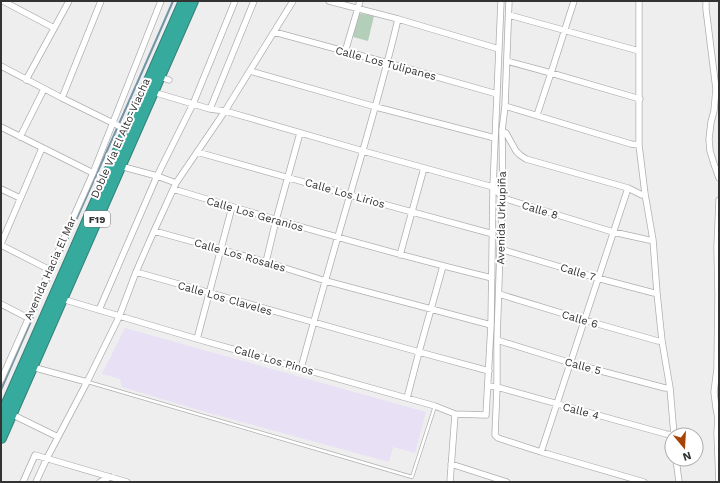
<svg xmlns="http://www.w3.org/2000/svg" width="720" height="483" font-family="'Work Sans',sans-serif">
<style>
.industrial{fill:#e8e0f5}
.green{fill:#b3cfba}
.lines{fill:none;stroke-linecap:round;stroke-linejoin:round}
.stream{stroke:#7494a8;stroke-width:2}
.lane-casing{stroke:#afafb0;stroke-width:4}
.street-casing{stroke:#afafb0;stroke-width:7}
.highway-casing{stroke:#358078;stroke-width:12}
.lane{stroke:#fff;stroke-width:2.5}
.street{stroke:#fff;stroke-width:5.5}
.highway{stroke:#36aa9d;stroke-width:10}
.labels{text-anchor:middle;stroke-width:4;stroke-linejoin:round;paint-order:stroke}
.shield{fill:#fff;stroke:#707071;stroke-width:1}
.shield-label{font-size:10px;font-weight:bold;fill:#333334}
.street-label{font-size:11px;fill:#333334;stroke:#fff}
</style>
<rect width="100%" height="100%" fill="#eeeeef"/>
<path class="industrial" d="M125 328 426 412 415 453 393 447 389 462 205 412 122 387 120 379 102 374Z"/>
<path class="green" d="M358 13 374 16 368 41 353 37Z"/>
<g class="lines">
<path class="stream" d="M1 390C57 260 117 131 173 1"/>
<g class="lane-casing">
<path id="lane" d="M88 382 412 477 435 406"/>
</g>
<g class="street-casing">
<path id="street" d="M3 1 54 28
M329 1 398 19 499 49
M509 1 505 106 502 131 503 198 500 249 497 340V387L495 435 498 438 541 452 644 482
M639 1V145L645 194 653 240 657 293 662 341 670 388 674 435
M706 1V9L716 89 714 111 711 122 709 139 710 151 714 164 719 178
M509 15 639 51
M274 32 388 63 497 94
M345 52 360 1
M507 61 551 73 640 99
M1 66 62 98 127 130
M250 71 376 107 495 138
M160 77 169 80
M26 80 69 1
M153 92 210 109 225 111 232 113 363 151 493 187 503 198 613 232 649 240H653
M62 98 101 1
M505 106 631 144 639 145
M210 109 254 1
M537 115 551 73 574 1
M1 127 93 173
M502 131 506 133 516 151 520 155 526 159 628 188 642 195 645 194
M20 137 44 89
M197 152 350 195 493 234
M120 166 157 176 176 183
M1 189 20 198
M173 189C279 221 385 252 492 278
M154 231 266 262 326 281 491 325
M1 244 42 148
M1 245 50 270
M500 249 597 278 654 293H657
M400 255 424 168
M266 262 276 220 300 133
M136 272 419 352 489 371
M499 294 584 320 658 341H662
M62 299 197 339 435 406 455 414 486 415 491 325 493 187 501 1
M1 304 28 318
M99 310 157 176 193 104 235 1
M197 339 232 207
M497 340 571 363 665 388H670
M32 367 87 382
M301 368C317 310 333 253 350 195 367 137 384 79 398 19
M1 380 93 173 161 1
M488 386 497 387 666 434 674 435
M407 398 419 352 443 266
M11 414 58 437
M541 452 628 188
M676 459 679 482
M451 464 507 482
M23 482 35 455 127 482
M36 482 47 458 87 382 119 317 136 272 154 231 176 183 225 111 293 1
M100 482 110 477
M450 482 455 414
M719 482 717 433 718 418 716 408 714 392 717 369 718 295 717 247 719 200"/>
</g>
<g class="highway-casing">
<path id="highway" d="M1 417 184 1
M1 438 193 1"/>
</g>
<use href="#lane" class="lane"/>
<use href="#street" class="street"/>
<use href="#highway" class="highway"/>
</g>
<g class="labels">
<rect class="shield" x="84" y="211" width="26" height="16" rx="3"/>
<g class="shield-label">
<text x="97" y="223">F19</text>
</g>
<g class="street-label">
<text transform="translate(386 63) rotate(15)" y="4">Calle Los Tulipanes</text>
<text transform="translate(120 138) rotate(-66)" y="4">Doble Vía El Alto-Viacha</text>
<text transform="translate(345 193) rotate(16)" y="4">Calle Los Lirios</text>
<text transform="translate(540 210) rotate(17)" y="4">Calle 8</text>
<text transform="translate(255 214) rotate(16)" y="4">Calle Los Geranios</text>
<text transform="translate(501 218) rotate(-89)" y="4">Avenida Urkupiña</text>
<text transform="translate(240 255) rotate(16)" y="4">Calle Los Rosales</text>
<text transform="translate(50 268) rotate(-66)" y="4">Avenida Hacia El Mar</text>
<text transform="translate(578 272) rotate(17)" y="4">Calle 7</text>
<text transform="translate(225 298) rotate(16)" y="4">Calle Los Claveles</text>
<text transform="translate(580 319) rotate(17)" y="4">Calle 6</text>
<text transform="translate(274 360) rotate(16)" y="4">Calle Los Pinos</text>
<text transform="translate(583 366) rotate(15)" y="4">Calle 5</text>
<text transform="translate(581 411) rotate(15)" y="4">Calle 4</text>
</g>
</g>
<rect width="720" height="483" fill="none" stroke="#333334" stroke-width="4"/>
<g transform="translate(684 447) rotate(162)"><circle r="19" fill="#ffffff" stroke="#adadae"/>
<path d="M0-3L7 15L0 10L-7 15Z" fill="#a64305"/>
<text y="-6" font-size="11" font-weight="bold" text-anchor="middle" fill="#333334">N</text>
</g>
</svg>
